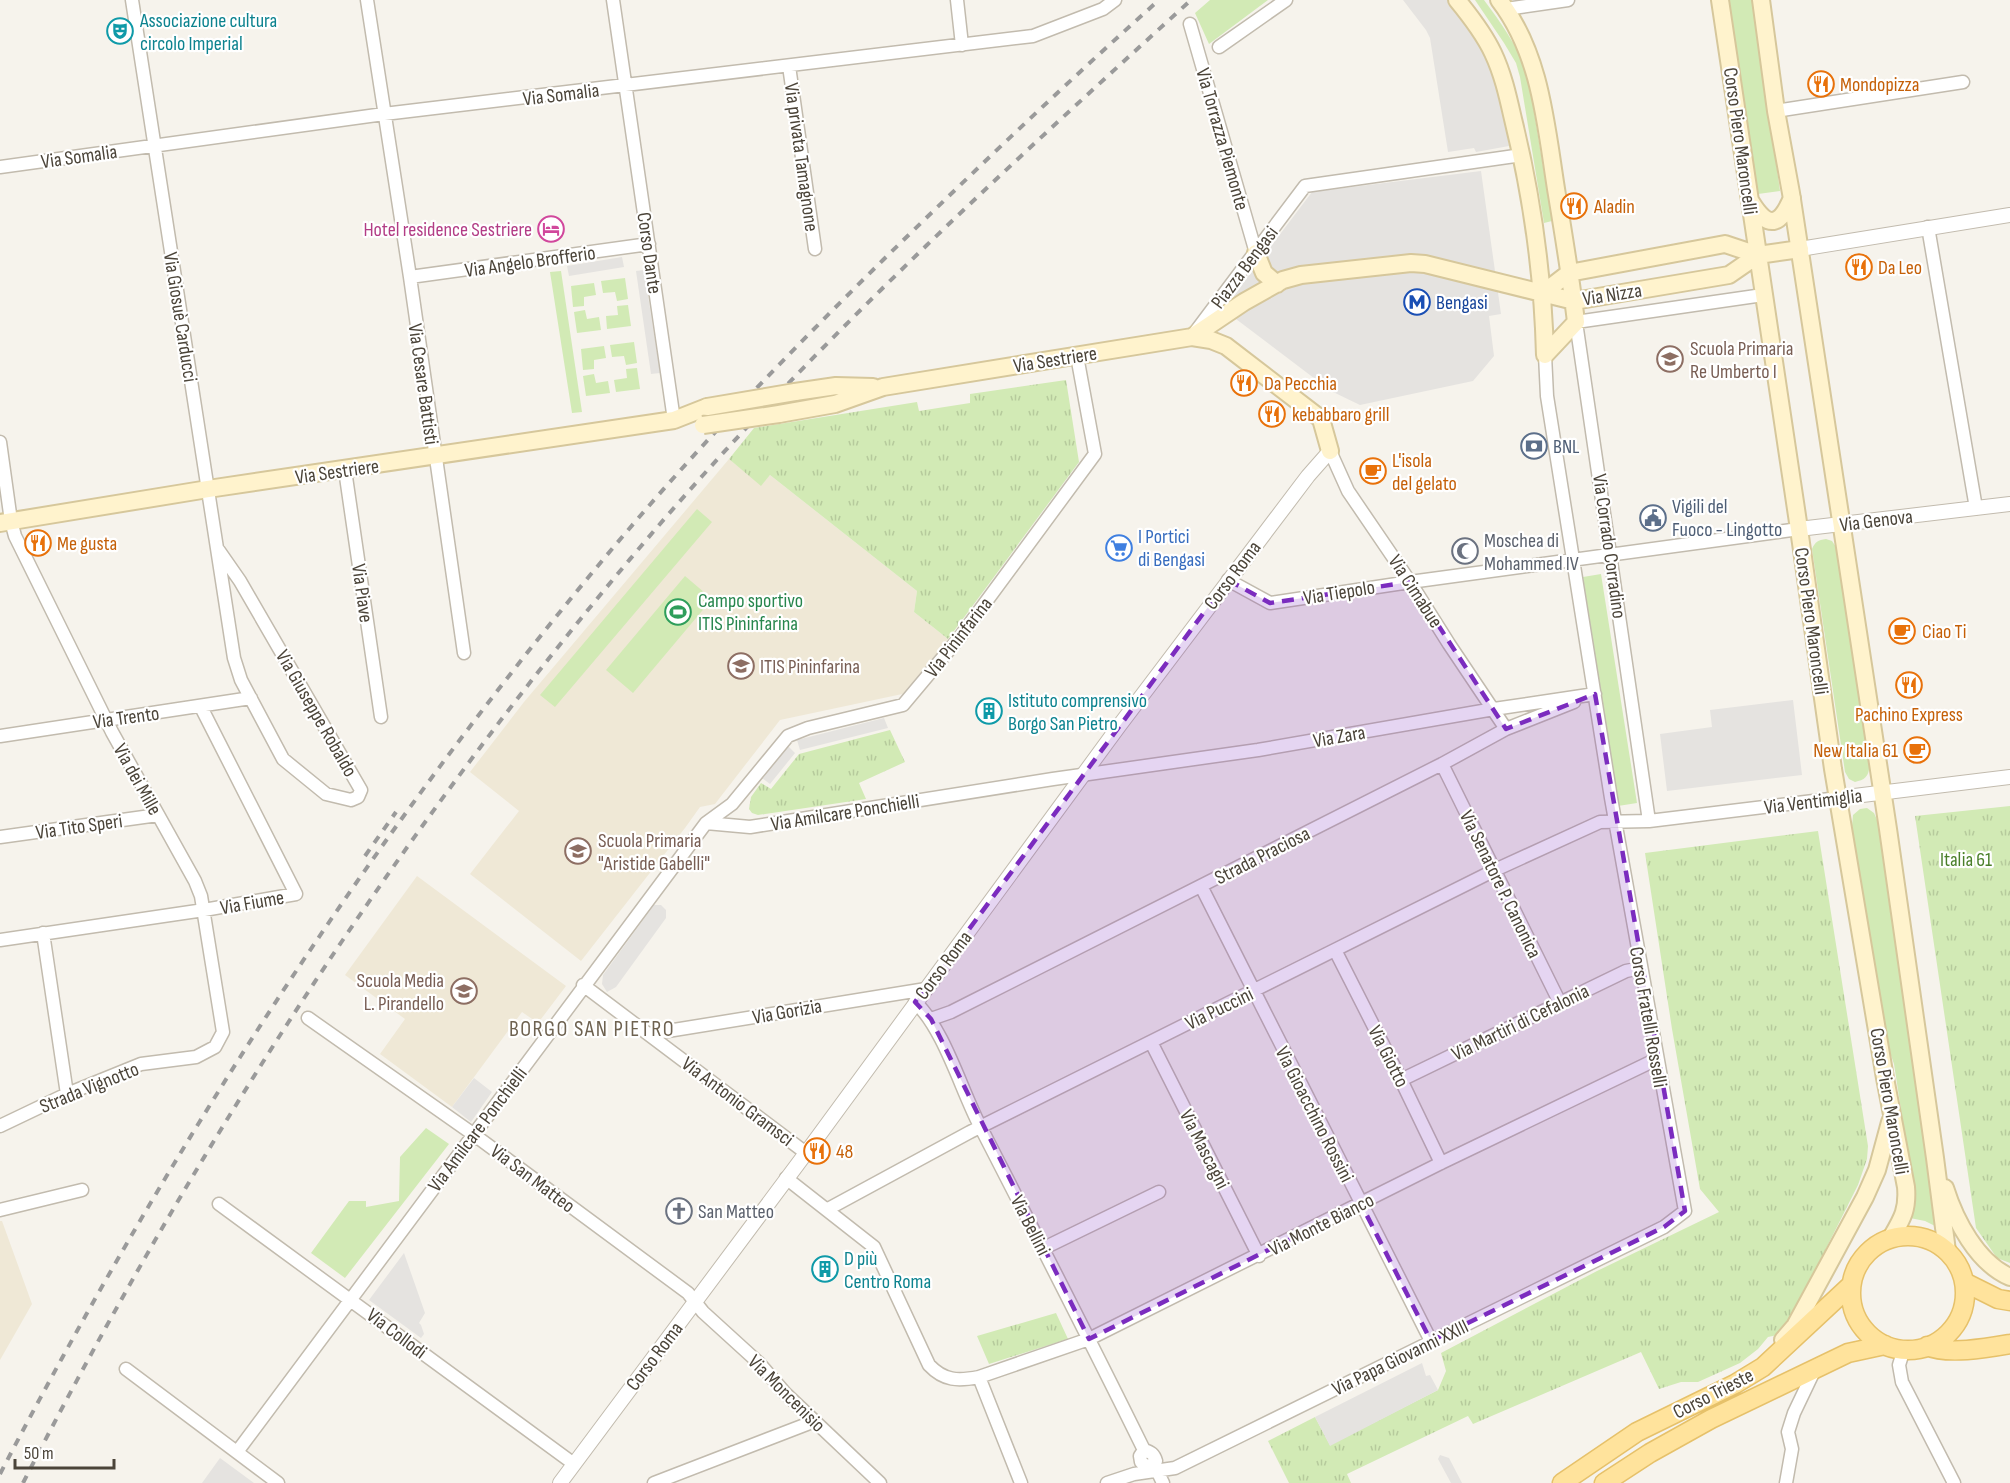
<svg xmlns="http://www.w3.org/2000/svg" width="2010" height="1483" font-family="'Sofia Sans Condensed',sans-serif">
<style>
.education{fill:#efe8d6}
.grass{fill:#d2eab5}
.park{fill:url(#park-tufts)}
.parking{fill:#e5e3e0}
.lines{fill:none;stroke-linecap:round;stroke-linejoin:round}
.minor-casing{stroke:#c2bbae;stroke-width:15}
.tertiary-casing{stroke:#c2bbae;stroke-width:16}
.secondary-casing{stroke:#d6c79b;stroke-width:20}
.primary-casing{stroke:#e6c16a;stroke-width:21}
.minor{stroke:#fff;stroke-width:12}
.tertiary{stroke:#fff;stroke-width:14}
.secondary{stroke:#fff3cd;stroke-width:16}
.primary{stroke:#ffe39c;stroke-width:18}
.rail{stroke:#9a9a9a;stroke-width:4;stroke-dasharray:8 8;stroke-linecap:butt}
.secondary-bridge-casing{stroke:#d6c79b;stroke-width:20;stroke-linecap:butt}
.secondary-bridge{stroke:#fff3cd;stroke-width:16}
.marked{fill:#7b2cbf;fill-opacity:0.2;stroke:#7b2cbf;stroke-width:4.5;stroke-dasharray:12 8;stroke-linejoin:round}
.labels{text-anchor:middle;stroke-width:4.5;stroke-linejoin:round;paint-order:stroke}
.culture-label{font-size:20px;fill:#0d838f;stroke:#fff;text-anchor:start}
.food-label{font-size:20px;fill:#c56008;stroke:#fff;text-anchor:start}
.street-label{font-size:20px;fill:#4b4439;stroke:#fff}
.hotel-label{font-size:20px;fill:#b23c85;stroke:#fff;text-anchor:end}
.transit-label{font-size:20px;fill:#164399;stroke:#fff;text-anchor:start}
.education-label{font-size:20px;fill:#785e54;stroke:#fff;text-anchor:start}
.service-label{font-size:20px;fill:#4e5e75;stroke:#fff;text-anchor:start}
.shop-label{font-size:20px;fill:#366cbe;stroke:#fff;text-anchor:start}
.worship-label{font-size:20px;fill:#5b616d;stroke:#fff;text-anchor:start}
.leisure-label{font-size:20px;fill:#27864d;stroke:#fff;text-anchor:start}
.park-label{font-size:20px;fill:#4a7f2a;stroke:#fff}
.quarter-label{font-size:22px;letter-spacing:1.5px;fill:#6e6250;stroke:#fff}
</style>
<defs>
<pattern id="park-tufts" width="24" height="20" patternUnits="userSpaceOnUse" patternTransform="scale(1.5)"><rect width="24" height="20" fill="#d2eab5"/><path d="M3 7l-1-3M5 7V3M7 7l1-3M15 17l-1-3M17 17v-4M19 17l1-3" fill="none" stroke="#b6ca9c"/></pattern>
</defs>
<rect width="100%" height="100%" fill="#f6f3ec"/>
<path class="education" d="M729 459 761 485 770 475 917 591 914 612 948 639 907 693 780 720 715 804 700 807 685 828 581 961 470 874 519 811 470 772 524 702Z
M417 876 566 986 538 1023 522 1012 452 1107 380 1054 405 1019 345 975Z
M0 1221H2L32 1304 0 1360Z"/>
<path class="grass" d="M1210 0H1268L1209 44 1195 13Z
M1475 0H1484C1502 24 1518 47 1528 75L1552 221 1544 223 1520 77 1516 63 1504 43Z
M1729 0H1753L1780 191 1758 194Z
M561 271 582 412 572 413 550 272Z
M625 278 628 299 617 301 615 292 603 293 601 281Z
M594 283 596 295 584 297V306L573 307 571 286Z
M628 305 631 326 607 329 606 316 618 315 617 306Z
M585 310 587 319 599 317 601 330 577 333 574 312Z
M634 342 637 363 626 365 624 356 612 357 610 345Z
M604 346 606 358 594 360V369L583 370 581 349Z
M637 368 640 389 616 392 614 380 627 378 626 369Z
M594 374 596 383 608 381 610 393 586 396 583 376Z
M697 509 712 522 555 707 540 695Z
M1826 539 1832 541 1836 547 1869 764C1870 776 1865 780 1855 782L1849 779 1845 772 1812 549C1815 542 1818 540 1826 539Z
M1601 574 1637 803 1618 806 1583 577Z
M685 576 712 599 633 693 606 670Z
M1867 808 1874 813 1878 822 1937 1227 1925 1221 1910 1218 1915 1205V1200L1894 1064 1884 1035 1852 826 1853 815 1860 809Z
M426 1128 449 1144 345 1278 311 1253 349 1201H366V1207L399 1201 400 1157Z"/>
<path class="park" d="M1066 380 1079 462 948 639 914 612 917 591 770 475 761 486 729 459 754 428 917 402 919 411 970 403V394Z
M890 730 905 762 859 783 866 799 758 815 752 813 749 809 751 797 761 783 771 789 799 754Z
M2010 806V1263L1997 1258 1976 1228 1915 816Z
M1818 831 1868 1146 1867 1159 1858 1185 1783 1334 1768 1337 1758 1349 1740 1363 1698 1382H1681L1659 1389 1641 1352 1473 1424 1468 1416 1347 1474 1351 1483H1289L1268 1441 1315 1417 1330 1445 1438 1390 1446 1371 1441 1353 1597 1271 1719 1212 1700 1189 1672 1029 1645 853Z
M1056 1313 1068 1339 989 1364 977 1336Z"/>
<path class="parking" d="M1403 0H1453L1461 10 1500 84 1509 146 1476 152 1474 148 1448 152 1430 38 1426 30Z
M1481 171 1501 314 1489 316 1494 356 1473 381 1360 405 1331 391 1232 316 1234 295 1312 192Z
M622 257 624 267 569 276 567 266Z
M644 270 660 373 651 374 636 271Z
M1793 700 1802 775 1667 791 1660 734 1712 727 1710 710Z
M884 718 888 728 800 750 797 740Z
M788 746 795 753 770 784 762 778Z
M654 905H661L666 910V918L616 987 607 992 602 984 603 975Z
M474 1078 492 1092 471 1122 452 1107Z
M404 1253 425 1313 419 1323 421 1325 424 1334 421 1338 369 1300Z
M1422 1363 1426 1376 1430 1375 1438 1390 1330 1446 1315 1417Z
M1440 1455 1449 1458 1462 1483H1451L1438 1459Z
M220 1458 254 1483H202Z"/>
<g class="lines">
<g class="minor-casing">
<path id="minor" d="M132 0 234 658 241 680 283 759 326 794 351 800 358 797 361 790 240 581 217 548
M367 0 410 277 464 653
M613 0 674 420
M957 0 962 45
M1506 9 1568 0
M1190 24 1256 253
M1219 47 1286 0
M789 66 815 249
M1776 111 1963 82
M0 167 384 114 1033 36 1103 9 1115 0
M1928 227 1976 508
M410 277 649 244
M1196 331 1305 186 1522 155
M0 442 11 521 15 536 112 732 195 881 201 896 223 1032 215 1047 196 1057 141 1064 67 1094 0 1126
M1330 451 1348 491 1410 582 1449 644 1506 729
M345 470 381 717
M1228 580 1270 603 1410 582 1799 529
M0 736 251 698
M1442 764 1560 1003
M1649 821 1576 322 1763 295
M706 823 750 827 1053 779 1258 750 1494 709 1595 694
M0 837 158 815
M1201 886 1431 1341
M43 933 67 1094
M0 940 204 910 296 894 201 707
M1335 950 1401 1080 1441 1163
M583 985 806 1153
M915 1002C943 1028 960 1086 978 1122 1034 1231 1090 1340 1144 1450 1151 1452 1154 1454 1156 1461L1154 1464 1163 1483
M308 1018 473 1134 688 1293 703 1312 759 1363 785 1393 880 1483
M931 1019 951 1012 1442 764 1506 729 1574 702
M649 1034 926 989
M1151 1042 1259 1256
M1401 1080 1626 971 1641 968
M786 1178 874 1247 929 1365C944 1381 958 1381 979 1377L1089 1339 1441 1163 1657 1059
M219 1204 574 1464
M828 1209 970 1132 1495 870 1600 822 1649 821 1838 798
M0 1210 82 1190
M1044 1248 1159 1192
M1904 1349 1899 1365 1902 1382 1954 1483
M126 1369 278 1483
M979 1377 1021 1483
M1144 1450 1140 1456 1141 1462 1146 1466 1154 1464
M237 1452 706 823 732 804 788 736 808 728 903 705 960 637 1095 454 1077 356
M654 1483 815 1421
M1107 1483 1134 1474 1175 1468 1664 1227 1685 1211 1611 798 1547 396 1545 355
M1786 1483 1792 1449 1788 1432 1794 1413 1815 1369"/>
</g>
<g class="tertiary-casing">
<path id="tertiary" d="M1800 249 2010 215
M1799 529 2010 504
M1838 798 2010 777
M560 1483 806 1153 1119 726 1308 476 1330 451"/>
</g>
<g class="secondary-casing">
<path id="secondary" d="M1457 0C1471 17 1484 34 1493 53 1503 74 1508 97 1513 119 1532 196 1543 276 1545 355
M1499 0C1542 56 1546 128 1557 195 1564 237 1571 279 1576 322
M1720 0 1799 529 1833 769 1885 1078 1906 1187C1908 1210 1902 1219 1891 1238
M1761 0 1776 111 1791 193 1888 829 1935 1158 1947 1251
M1751 202C1768 230 1780 226 1792 198
M1256 253 1264 273 1277 284
M1543 293 1569 273 1725 244 1758 255 1800 249
M1192 337 1244 302 1283 280 1301 275 1411 263 1425 264 1574 301 1729 275 1758 255
M1545 355 1576 322
M795 392 836 386 873 387
M779 414 835 404 883 387 1192 337 1211 340 1226 346 1321 419 1330 451
M0 523 208 489 674 420 707 407
M1945 1188C1955 1220 1977 1263 2010 1277
M1783 1340 1795 1326 1865 1197 1877 1170 1890 1122"/>
</g>
<g class="primary-casing">
<path id="primary" d="M1851 1293a57 57 0 1 1 114 0a57 57 0 1 1-114 0Z
M1964 1282 1998 1299 2010 1301
M1927 1346C1948 1355 1987 1348 2010 1344
M1562 1483 1637 1432 1735 1384 1763 1367 1851 1285
M1604 1483 1650 1453 1711 1419 1848 1353 1885 1345"/>
</g>
<use href="#minor" class="minor"/>
<use href="#tertiary" class="tertiary"/>
<use href="#secondary" class="secondary"/>
<use href="#primary" class="primary"/>
<path class="rail" d="M365 856 396 812
M0 1474C175 1138 383 817 629 529 709 435 795 347 883 260 973 172 1065 84 1159 0
M23 1483C194 1149 399 831 642 545 809 348 1001 173 1191 0"/>
<g class="secondary-bridge-casing">
<path id="secondary-bridge" d="M707 407 795 392
M703 425 779 414"/>
</g>
<use href="#secondary-bridge" class="secondary-bridge"/>
</g>
<path class="marked" d="M1228 580 1270 603 1410 582 1506 729 1595 694 1685 1211 1664 1227 1431 1341 1361 1204 1089 1339 931 1019 915 1002Z"/>
<defs>
<g id="theatre-ring" transform="scale(1.35)"><circle r="9.5" fill="#fff" stroke="#0f9aa8" stroke-width="1.5"/><path d="M-5-5.5Q0-4 5-5.5V0Q5 5 0 6Q-5 5-5 0ZM-3.3-2.5H-1v1.5H-3.3ZM1-2.5H3.3v1.5H1ZM-2.8 1Q0 5.5 2.8 1Z" fill="#0f9aa8"/></g>
<g id="restaurant-ring" transform="scale(1.35)"><circle r="9.5" fill="#fff" stroke="#e8710a" stroke-width="1.5"/><path d="M-5-6h1v4h1v-4h1v4h1v-4h1v5L-1.5 .5V6h-2V.5L-5-1ZM5-6V6H3V1.5H1.5Q1.5-4 5-6Z" fill="#e8710a"/></g>
<g id="hotel-ring" transform="scale(1.35)"><circle r="9.5" fill="#fff" stroke="#d1479c" stroke-width="1.5"/><path d="M-6-4.5h1.5V1H6V5H4.5V3h-9V5H-6ZM-4 0a1.8 1.8 0 1 1 3.6 0ZM.5 0V-2.5h3Q6-2.5 6 0Z" fill="#d1479c"/></g>
<g id="metro-ring" transform="scale(1.35)"><circle r="9.5" fill="#fff" stroke="#1a4fb4" stroke-width="1.5"/><path d="M-5.5 5V-5H-3L0 0L3-5H5.5V5H3V-.5L0 4L-3-.5V5Z" fill="#1a4fb4"/></g>
<g id="school-ring" transform="scale(1.35)"><circle r="9.5" fill="#fff" stroke="#8d6e63" stroke-width="1.5"/><path d="M0-5L7-2L0 1L-7-2ZM-4 1L0 2.5L4 1V4Q0 6-4 4Z" fill="#8d6e63"/></g>
<g id="bank-ring" transform="scale(1.35)"><circle r="9.5" fill="#fff" stroke="#5c6f8a" stroke-width="1.5"/><path d="M-6-4H6V4H-6ZM0-2.3a2.3 2.3 0 1 0 0 4.6a2.3 2.3 0 1 0 0-4.6Z" fill="#5c6f8a"/></g>
<g id="cafe-ring" transform="scale(1.35)"><circle r="9.5" fill="#fff" stroke="#e8710a" stroke-width="1.5"/><path d="M-5.5-4.5H6V0H3Q3 3.5 0 3.5H-2.5Q-5.5 3.5-5.5 0ZM3-3.2v2h1.7v-2ZM-6 4.5H4V6H-6Z" fill="#e8710a"/></g>
<g id="civic-ring" transform="scale(1.35)"><circle r="9.5" fill="#fff" stroke="#5c6f8a" stroke-width="1.5"/><path d="M-.6-6.5H3V-4.5H.6V-3L4-1V1h2V6H-6V1h2V-1L-.6-3ZM-1.2 2.5V6h2.4V2.5Z" fill="#5c6f8a"/></g>
<g id="supermarket-ring" transform="scale(1.35)"><circle r="9.5" fill="#fff" stroke="#3f7fe0" stroke-width="1.5"/><path d="M-6-5.5h2.5l.6 2H6L4.5 2H-2.5L-4.4-4H-6ZM-1.5 3.2a1.3 1.3 0 1 0 .1 0ZM3 3.2a1.3 1.3 0 1 0 .1 0Z" fill="#3f7fe0"/></g>
<g id="mosque-ring" transform="scale(1.35)"><circle r="9.5" fill="#fff" stroke="#6b7280" stroke-width="1.5"/><path d="M3.5-4.9A6 6 0 1 0 3.5 4.9A5 5 0 1 1 3.5-4.9Z" fill="#6b7280"/></g>
<g id="stadium-ring" transform="scale(1.35)"><circle r="9.5" fill="#fff" stroke="#2e9e5b" stroke-width="1.5"/><path d="M0-5a6.5 5 0 1 0 0 10a6.5 5 0 1 0 0-10ZM-3.5-1.8h7v3.6h-7Z" fill="#2e9e5b"/></g>
<g id="building-ring" transform="scale(1.35)"><circle r="9.5" fill="#fff" stroke="#0f9aa8" stroke-width="1.5"/><path d="M-4-6H4V6H1V3H-1V6H-4ZM-2.5-4.3h1.7v1.8h-1.7ZM.8-4.3h1.7v1.8H.8ZM-2.5-1h1.7V.8h-1.7ZM.8-1h1.7V.8H.8Z" fill="#0f9aa8"/></g>
<g id="church-ring" transform="scale(1.35)"><circle r="9.5" fill="#fff" stroke="#6b7280" stroke-width="1.5"/><path d="M-1.2-6h2.4v3.5h3.3v2.4h-3.3V6h-2.4V-.1h-3.3v-2.4h3.3Z" fill="#6b7280"/></g>
</defs>
<g fill-rule="evenodd">
<use href="#theatre-ring" x="120" y="31"/>
<use href="#restaurant-ring" x="1821" y="84"/>
<use href="#restaurant-ring" x="1574" y="206"/>
<use href="#hotel-ring" x="551" y="229"/>
<use href="#restaurant-ring" x="1859" y="267"/>
<use href="#metro-ring" x="1417" y="302"/>
<use href="#school-ring" x="1670" y="359"/>
<use href="#restaurant-ring" x="1244" y="383"/>
<use href="#restaurant-ring" x="1272" y="414"/>
<use href="#bank-ring" x="1534" y="446"/>
<use href="#cafe-ring" x="1373" y="471"/>
<use href="#civic-ring" x="1653" y="518"/>
<use href="#restaurant-ring" x="38" y="543"/>
<use href="#supermarket-ring" x="1119" y="548"/>
<use href="#mosque-ring" x="1465" y="551"/>
<use href="#stadium-ring" x="678" y="612"/>
<use href="#cafe-ring" x="1902" y="631"/>
<use href="#school-ring" x="741" y="666"/>
<use href="#restaurant-ring" x="1909" y="685"/>
<use href="#building-ring" x="989" y="711"/>
<use href="#cafe-ring" x="1917" y="750"/>
<use href="#school-ring" x="578" y="851"/>
<use href="#school-ring" x="464" y="991"/>
<use href="#restaurant-ring" x="817" y="1151"/>
<use href="#church-ring" x="679" y="1211"/>
<use href="#building-ring" x="825" y="1269"/>
</g>
<g class="labels">
<g class="culture-label">
<text x="140" y="27">Associazione cultura<tspan x="140" dy="23">circolo Imperial</tspan></text>
<text x="1008" y="707">Istituto comprensivo<tspan x="1008" dy="23">Borgo San Pietro</tspan></text>
<text x="844" y="1265">D più<tspan x="844" dy="23">Centro Roma</tspan></text>
</g>
<g class="food-label">
<text x="1840" y="91">Mondopizza</text>
<text x="1594" y="213">Aladin</text>
<text x="1878" y="274">Da Leo</text>
<text x="1264" y="390">Da Pecchia</text>
<text x="1292" y="421">kebabbaro grill</text>
<text x="1392" y="467">L'isola<tspan x="1392" dy="23">del gelato</tspan></text>
<text x="57" y="550">Me gusta</text>
<text x="1922" y="638">Ciao Ti</text>
<text x="1909" y="721" text-anchor="middle">Pachino Express</text>
<text x="1898" y="757" text-anchor="end">New Italia 61</text>
<text x="836" y="1158">48</text>
</g>
<g class="street-label">
<text transform="translate(561 94) rotate(-7)" y="7">Via Somalia</text>
<text transform="translate(1223 139) rotate(74)" y="7">Via Torrazza Piemonte</text>
<text transform="translate(1741 141) rotate(82)" y="7">Corso Piero Maroncelli</text>
<text transform="translate(79 156) rotate(-8)" y="7">Via Somalia</text>
<text transform="translate(802 157) rotate(82)" y="7">Via privata Tamagnone</text>
<text transform="translate(650 253) rotate(82)" y="7">Corso Dante</text>
<text transform="translate(530 261) rotate(-8)" y="7">Via Angelo Brofferio</text>
<text transform="translate(1244 267) rotate(-53)" y="7">Piazza Bengasi</text>
<text transform="translate(1612 294) rotate(-9)" y="7">Via Nizza</text>
<text transform="translate(181 317) rotate(81)" y="7">Via Giosuè Carducci</text>
<text transform="translate(1055 359) rotate(-9)" y="7">Via Sestriere</text>
<text transform="translate(424 384) rotate(82)" y="7">Via Cesare Battisti</text>
<text transform="translate(337 471) rotate(-8)" y="7">Via Sestriere</text>
<text transform="translate(1876 520) rotate(-7)" y="7">Via Genova</text>
<text transform="translate(1610 546) rotate(82)" y="7">Via Corrado Corradino</text>
<text transform="translate(1232 575) rotate(-53)" y="7">Corso Roma</text>
<text transform="translate(1416 591) rotate(57)" y="7">Via Cimabue</text>
<text transform="translate(1339 592) rotate(-9)" y="7">Via Tiepolo</text>
<text transform="translate(363 593) rotate(82)" y="7">Via Piave</text>
<text transform="translate(1812 621) rotate(82)" y="7">Corso Piero Maroncelli</text>
<text transform="translate(958 637) rotate(-52)" y="7">Via Pininfarina</text>
<text transform="translate(317 713) rotate(60)" y="7">Via Giuseppe Robaldo</text>
<text transform="translate(126 717) rotate(-8)" y="7">Via Trento</text>
<text transform="translate(1339 736) rotate(-10)" y="7">Via Zara</text>
<text transform="translate(138 779) rotate(61)" y="7">Via dei Mille</text>
<text transform="translate(1813 801) rotate(-7)" y="7">Via Ventimiglia</text>
<text transform="translate(845 812) rotate(-9)" y="7">Via Amilcare Ponchielli</text>
<text transform="translate(79 826) rotate(-8)" y="7">Via Tito Speri</text>
<text transform="translate(1262 855) rotate(-27)" y="7">Strada Praciosa</text>
<text transform="translate(1501 884) rotate(64)" y="7">Via Senatore P. Canonica</text>
<text transform="translate(252 902) rotate(-10)" y="7">Via Fiume</text>
<text transform="translate(943 965) rotate(-53)" y="7">Corso Roma</text>
<text transform="translate(1219 1008) rotate(-26)" y="7">Via Puccini</text>
<text transform="translate(787 1011) rotate(-10)" y="7">Via Gorizia</text>
<text transform="translate(1649 1017) rotate(80)" y="7">Corso Fratelli Rosselli</text>
<text transform="translate(1520 1022) rotate(-26)" y="7">Via Martiri di Cefalonia</text>
<text transform="translate(1389 1056) rotate(63)" y="7">Via Giotto</text>
<text transform="translate(89 1087) rotate(-22)" y="7">Strada Vignotto</text>
<text transform="translate(738 1101) rotate(37)" y="7">Via Antonio Gramsci</text>
<text transform="translate(1890 1101) rotate(80)" y="7">Corso Piero Maroncelli</text>
<text transform="translate(1315 1114) rotate(63)" y="7">Via Gioacchino Rossini</text>
<text transform="translate(477 1129) rotate(-53)" y="7">Via Amilcare Ponchielli</text>
<text transform="translate(1205 1149) rotate(63)" y="7">Via Mascagni</text>
<text transform="translate(533 1178) rotate(37)" y="7">Via San Matteo</text>
<text transform="translate(1321 1224) rotate(-27)" y="7">Via Monte Bianco</text>
<text transform="translate(1031 1225) rotate(63)" y="7">Via Bellini</text>
<text transform="translate(397 1333) rotate(37)" y="7">Via Collodi</text>
<text transform="translate(654 1356) rotate(-53)" y="7">Corso Roma</text>
<text transform="translate(1400 1357) rotate(-26)" y="7">Via Papa Giovanni XXIII</text>
<text transform="translate(787 1393) rotate(45)" y="7">Via Moncenisio</text>
<text transform="translate(1713 1393) rotate(-27)" y="7">Corso Trieste</text>
</g>
<g class="hotel-label">
<text x="532" y="236">Hotel residence Sestriere</text>
</g>
<g class="transit-label">
<text x="1436" y="309">Bengasi</text>
</g>
<g class="education-label">
<text x="1690" y="355">Scuola Primaria<tspan x="1690" dy="23">Re Umberto I</tspan></text>
<text x="760" y="673">ITIS Pininfarina</text>
<text x="598" y="847">Scuola Primaria<tspan x="598" dy="23">"Aristide Gabelli"</tspan></text>
<text x="444" y="987" text-anchor="end">Scuola Media<tspan x="444" dy="23">L. Pirandello</tspan></text>
</g>
<g class="service-label">
<text x="1553" y="453">BNL</text>
<text x="1672" y="513">Vigili del<tspan x="1672" dy="23">Fuoco - Lingotto</tspan></text>
</g>
<g class="shop-label">
<text x="1138" y="543">I Portici<tspan x="1138" dy="23">di Bengasi</tspan></text>
</g>
<g class="worship-label">
<text x="1484" y="547">Moschea di<tspan x="1484" dy="23">Mohammed IV</tspan></text>
<text x="698" y="1218">San Matteo</text>
</g>
<g class="leisure-label">
<text x="698" y="607">Campo sportivo<tspan x="698" dy="23">ITIS Pininfarina</tspan></text>
</g>
<g class="park-label">
<text x="1966" y="866">Italia 61</text>
</g>
<g class="quarter-label">
<text x="592" y="1036">BORGO SAN PIETRO</text>
</g>
</g>
<path d="M15 1459v9h99v-9" fill="none" stroke="#4b4439" stroke-width="3"/>
<text x="24" y="1459" font-size="18" fill="#4b4439" stroke="#ffffff" stroke-width="4.5" paint-order="stroke">50 m</text>
</svg>
